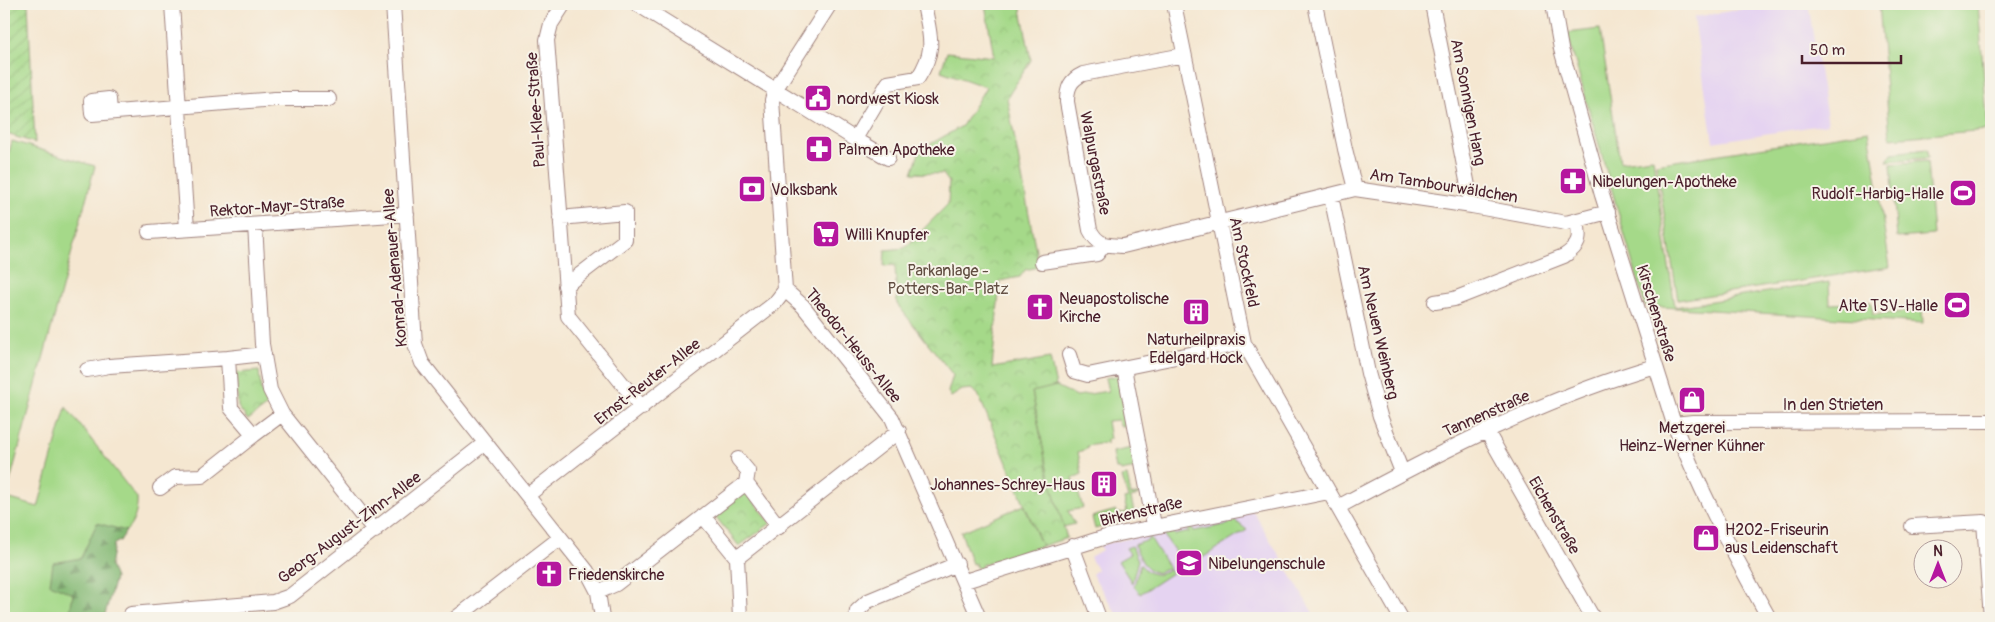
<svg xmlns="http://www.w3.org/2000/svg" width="1995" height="622" font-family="Pangolin,sans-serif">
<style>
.built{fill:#e5d3f1}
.grass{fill:#a5d989;stroke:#787c5a}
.forest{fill:url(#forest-firs);stroke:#676c50}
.park{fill:url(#park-crowns);stroke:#787c5a}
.garden{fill:url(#garden-furrows);stroke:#787c5a}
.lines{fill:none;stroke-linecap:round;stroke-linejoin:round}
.minor-casing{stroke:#a0837e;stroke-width:16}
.minor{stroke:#fff;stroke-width:14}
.labels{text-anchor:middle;stroke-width:4;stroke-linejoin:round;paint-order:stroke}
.poi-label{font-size:16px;fill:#4a1f2b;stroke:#f7f3e8;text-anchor:start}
.street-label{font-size:16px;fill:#4a1f2b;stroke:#f7f3e8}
.park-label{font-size:16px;fill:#614e42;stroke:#f7f3e8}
</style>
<defs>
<pattern id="forest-firs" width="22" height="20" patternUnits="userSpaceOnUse" patternTransform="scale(1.25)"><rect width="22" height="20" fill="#84b975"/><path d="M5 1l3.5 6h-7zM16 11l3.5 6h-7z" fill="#6e9660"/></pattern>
<pattern id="park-crowns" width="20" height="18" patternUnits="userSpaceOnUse" patternTransform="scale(1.25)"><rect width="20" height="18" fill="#a5d989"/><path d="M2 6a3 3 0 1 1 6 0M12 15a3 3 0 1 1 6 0" fill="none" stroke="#90ba76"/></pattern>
<pattern id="garden-furrows" width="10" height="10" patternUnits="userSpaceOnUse" patternTransform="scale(1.25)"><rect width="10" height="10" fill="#a5d989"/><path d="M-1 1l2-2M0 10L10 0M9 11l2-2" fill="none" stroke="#90ba76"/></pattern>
</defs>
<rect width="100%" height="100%" fill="#f7f3e8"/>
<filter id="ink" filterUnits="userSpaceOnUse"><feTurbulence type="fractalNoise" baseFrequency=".02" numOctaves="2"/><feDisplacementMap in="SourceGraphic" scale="10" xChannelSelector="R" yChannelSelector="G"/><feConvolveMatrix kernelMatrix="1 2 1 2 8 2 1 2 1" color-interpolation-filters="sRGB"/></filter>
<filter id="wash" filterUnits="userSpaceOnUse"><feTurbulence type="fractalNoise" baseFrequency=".0096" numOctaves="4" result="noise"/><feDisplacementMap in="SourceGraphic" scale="20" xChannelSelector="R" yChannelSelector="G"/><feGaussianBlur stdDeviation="1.12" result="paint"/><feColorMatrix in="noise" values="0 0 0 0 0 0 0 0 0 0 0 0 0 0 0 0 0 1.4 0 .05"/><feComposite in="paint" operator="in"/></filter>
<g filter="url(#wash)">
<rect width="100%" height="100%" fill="#f5e7d1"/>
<path class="built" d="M1773 4H1808L1828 124 1713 142 1694 17Z
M1253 511 1316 618H1119L1092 574 1097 570 1090 557 1102 550 1100 545Z"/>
<path class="grass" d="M1879 4H1978L1988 130 1890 138Z
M1600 29 1620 162 1653 158 1675 307 1829 282 1830 304 1871 302 1873 315 1922 310 1923 323 1645 306 1567 33Z
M1869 131 1890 267 1678 300 1656 164Z
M12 141 95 166 6 496 7 498 38 507 66 407 137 498C138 508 135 523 126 531L116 529 87 545 81 558 69 618H4V172Z
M1927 149 1928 158 1887 161 1892 153Z
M1927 161 1933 235 1897 238 1891 164Z
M1116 376 1120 377 1129 426 1121 427 1118 420 1107 421 1110 439 1107 440V445L1105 443 1087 446V449L1078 452 1082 474 1073 478 1075 492H1078L1083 508 1068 511 1075 524 1063 527 1048 474 1032 391 1056 386 1077 396 1108 391 1105 378Z
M1132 448 1136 468 1121 471 1120 469H1116L1113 452Z
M1127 476 1131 495 1142 493 1131 498 1134 512 1145 510V514L1095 529 1092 517 1116 510 1118 514 1127 512 1124 499 1128 498 1122 477Z
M1024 505 1042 546 1039 547 1041 551 1032 554 1030 549 1010 556 1011 560 1005 563 1003 558 981 565 982 569 976 567 975 563 972 564 961 532Z
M1228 515 1247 530 1186 568 1159 528 1170 526 1175 535 1189 532 1184 524 1189 523 1194 531 1229 524 1224 516Z
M1144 531H1146L1169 568 1158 573 1151 571 1143 563 1134 545 1149 540Z
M1132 546 1138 560 1132 583 1118 561 1130 554 1126 548Z
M1140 564C1148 574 1157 578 1169 570L1172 573 1140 594 1134 586Z"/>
<path class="forest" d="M97 523 126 531 120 541 114 544 110 566 115 578 104 618H69L73 594 50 584 53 563 81 558Z"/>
<path class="park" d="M985 4H1020L1031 60 1007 98 1039 267 1025 270 1020 277 1000 281 992 368 1050 358 1056 386 1032 392 1048 474 1067 538 1042 546 978 394 971 389 962 390 951 397 948 392 953 375 897 304 895 265 884 266 885 250 905 248 948 204 949 182 943 174 912 173 920 150 962 126 986 87 941 71 947 52 994 57Z
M259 371 261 390 271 403 248 420 238 407 236 373Z
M745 490 771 523 739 546 715 516Z"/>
<path class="garden" d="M4 4H28L35 143 4 133Z"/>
</g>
<g filter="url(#ink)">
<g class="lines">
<g class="minor-casing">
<path id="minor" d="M172 4 187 229
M393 4 415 344 422 363 587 571 598 592 602 618
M564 4 551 24 547 40 568 316 642 408
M637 4 855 139 888 83 918 78C937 48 930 37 924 4
M830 4 775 90 772 100 785 290 803 306 892 418 979 618
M1174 4 1244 343 1401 618
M1315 4 1345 149 1355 189
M1432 4 1472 206
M1553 4 1561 49 1602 195 1674 424C1700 491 1734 556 1769 618
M1184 55 1083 74C1070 80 1067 88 1067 102L1090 230C1098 246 1107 245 1123 246L1355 189 1472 206 1566 223 1608 212
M110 112 109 99 91 101 92 114 275 99H329
M855 139 888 158
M1331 196 1368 373 1380 416 1402 472
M560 218 625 212V240L565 286
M255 225 262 344 270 390 282 414 375 531
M149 232 407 214
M1042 262 1097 254 1104 245
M1435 302 1454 299 1564 256C1579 246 1581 240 1577 222
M264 354 228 358 231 408 254 435 282 414
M1069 355 1074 371 1088 375 1244 343
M1124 368 1154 525
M87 370 109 366 228 358
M1674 424 1693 422 1991 421
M1486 430 1593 618
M738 459 748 471 746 483
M746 483 779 527
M160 488 175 477 202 476 254 435
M528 495 775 303 785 290
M1338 507C1440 452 1544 398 1655 366
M703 516 737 558 740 618
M1912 526 1984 522 1991 618
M1072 546 1099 618
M737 558 899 431
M965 581 1109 536 1329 492
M598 592 616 584 746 483
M131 618V614L273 602 290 596 485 443
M456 618 560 538
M856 618 857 611 868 601 957 564"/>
</g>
<use href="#minor" class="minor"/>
</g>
</g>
<defs>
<g id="civic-square" transform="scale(1.4375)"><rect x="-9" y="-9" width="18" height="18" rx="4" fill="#b5179e" stroke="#f7f3e8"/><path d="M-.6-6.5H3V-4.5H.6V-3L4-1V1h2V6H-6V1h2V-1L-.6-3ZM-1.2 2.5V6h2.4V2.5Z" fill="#fff"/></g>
<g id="pharmacy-square" transform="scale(1.4375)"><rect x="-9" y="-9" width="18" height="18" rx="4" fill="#b5179e" stroke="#f7f3e8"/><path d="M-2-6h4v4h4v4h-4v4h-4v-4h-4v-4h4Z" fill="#fff"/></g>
<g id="bank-square" transform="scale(1.4375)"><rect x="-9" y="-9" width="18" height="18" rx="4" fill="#b5179e" stroke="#f7f3e8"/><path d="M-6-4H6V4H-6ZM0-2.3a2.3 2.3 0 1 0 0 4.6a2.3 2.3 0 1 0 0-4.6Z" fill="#fff"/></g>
<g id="stadium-square" transform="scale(1.4375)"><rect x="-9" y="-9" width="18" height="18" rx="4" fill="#b5179e" stroke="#f7f3e8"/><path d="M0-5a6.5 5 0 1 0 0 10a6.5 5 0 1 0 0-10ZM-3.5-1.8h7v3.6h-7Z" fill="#fff"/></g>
<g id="supermarket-square" transform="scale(1.4375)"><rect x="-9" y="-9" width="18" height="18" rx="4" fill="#b5179e" stroke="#f7f3e8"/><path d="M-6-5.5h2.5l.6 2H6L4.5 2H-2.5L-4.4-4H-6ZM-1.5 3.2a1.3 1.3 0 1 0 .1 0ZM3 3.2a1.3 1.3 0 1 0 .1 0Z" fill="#fff"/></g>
<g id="church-square" transform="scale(1.4375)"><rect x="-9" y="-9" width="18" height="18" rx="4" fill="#b5179e" stroke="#f7f3e8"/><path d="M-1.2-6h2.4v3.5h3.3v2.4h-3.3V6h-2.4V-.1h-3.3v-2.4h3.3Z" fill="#fff"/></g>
<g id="building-square" transform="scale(1.4375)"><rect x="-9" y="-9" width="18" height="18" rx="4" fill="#b5179e" stroke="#f7f3e8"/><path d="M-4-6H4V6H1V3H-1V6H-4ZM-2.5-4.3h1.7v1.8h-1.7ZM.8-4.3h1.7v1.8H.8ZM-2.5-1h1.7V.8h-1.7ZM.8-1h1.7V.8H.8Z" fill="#fff"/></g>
<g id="shop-square" transform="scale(1.4375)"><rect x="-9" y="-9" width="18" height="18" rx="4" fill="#b5179e" stroke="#f7f3e8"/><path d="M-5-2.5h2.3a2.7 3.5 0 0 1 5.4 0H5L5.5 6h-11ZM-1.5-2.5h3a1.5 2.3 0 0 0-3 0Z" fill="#fff"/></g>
<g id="school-square" transform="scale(1.4375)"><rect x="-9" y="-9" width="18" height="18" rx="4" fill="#b5179e" stroke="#f7f3e8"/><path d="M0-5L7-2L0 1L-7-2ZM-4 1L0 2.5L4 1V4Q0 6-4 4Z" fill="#fff"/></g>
</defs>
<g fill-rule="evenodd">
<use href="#civic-square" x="818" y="98"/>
<use href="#pharmacy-square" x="819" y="149"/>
<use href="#pharmacy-square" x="1573" y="181"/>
<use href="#bank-square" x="752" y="189"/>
<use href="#stadium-square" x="1963" y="193"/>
<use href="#supermarket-square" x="826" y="234"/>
<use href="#stadium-square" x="1957" y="305"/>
<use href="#church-square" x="1040" y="307"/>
<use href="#building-square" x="1196" y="312"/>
<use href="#shop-square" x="1692" y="400"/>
<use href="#building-square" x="1104" y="484"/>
<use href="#shop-square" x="1706" y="538"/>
<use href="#school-square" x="1189" y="563"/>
<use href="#church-square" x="549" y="574"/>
</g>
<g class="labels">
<g class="poi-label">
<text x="837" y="104">nordwest Kiosk</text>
<text x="838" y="155">Palmen Apotheke</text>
<text x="1592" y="187">Nibelungen-Apotheke</text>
<text x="771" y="195">Volksbank</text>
<text x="1944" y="199" text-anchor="end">Rudolf-Harbig-Halle</text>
<text x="845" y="240">Willi Knupfer</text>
<text x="1059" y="304">Neuapostolische<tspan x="1059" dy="18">Kirche</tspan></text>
<text x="1938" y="311" text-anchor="end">Alte TSV-Halle</text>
<text x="1196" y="345" text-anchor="middle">Naturheilpraxis<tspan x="1196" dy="18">Edelgard Hock</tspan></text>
<text x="1692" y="433" text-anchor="middle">Metzgerei<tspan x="1692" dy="18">Heinz-Werner Kühner</tspan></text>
<text x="1085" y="490" text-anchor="end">Johannes-Schrey-Haus</text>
<text x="1725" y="535">H2O2-Friseurin<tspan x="1725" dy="18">aus Leidenschaft</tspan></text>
<text x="1208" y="569">Nibelungenschule</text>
<text x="568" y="580">Friedenskirche</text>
</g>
<g class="street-label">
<text transform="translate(1469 102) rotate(79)" y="6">Am Sonnigen Hang</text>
<text transform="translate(535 110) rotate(-94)" y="6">Paul-Klee-Straße</text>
<text transform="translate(1096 163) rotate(79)" y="6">Walpurgastraße</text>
<text transform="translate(1444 185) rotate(9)" y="6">Am Tambourwäldchen</text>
<text transform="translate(277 206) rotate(-4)" y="6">Rektor-Mayr-Straße</text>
<text transform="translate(1245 262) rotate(78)" y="6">Am Stockfeld</text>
<text transform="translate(394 268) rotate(-95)" y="6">Konrad-Adenauer-Allee</text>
<text transform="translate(1657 313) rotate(73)" y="6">Kirschenstraße</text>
<text transform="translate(1379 332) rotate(77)" y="6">Am Neuen Weinberg</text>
<text transform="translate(854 345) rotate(51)" y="6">Theodor-Heuss-Allee</text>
<text transform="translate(647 381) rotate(-38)" y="6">Ernst-Reuter-Allee</text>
<text x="1833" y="410">In den Strieten</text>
<text transform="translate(1486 413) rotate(-24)" y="6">Tannenstraße</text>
<text transform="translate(1141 511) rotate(-13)" y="6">Birkenstraße</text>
<text transform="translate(1555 515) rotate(60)" y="6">Eichenstraße</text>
<text transform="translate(349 527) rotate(-37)" y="6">Georg-August-Zinn-Allee</text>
</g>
<g class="park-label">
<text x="948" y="276">Parkanlage -<tspan x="948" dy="18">Potters-Bar-Platz</tspan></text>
</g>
</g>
<rect width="1995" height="622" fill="none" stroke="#f7f3e8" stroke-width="20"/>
<g transform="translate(1938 564)"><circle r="24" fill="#f7f3e8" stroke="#b29e9c"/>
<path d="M0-4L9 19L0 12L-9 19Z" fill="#b5179e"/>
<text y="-8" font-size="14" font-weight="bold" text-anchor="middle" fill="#4a1f2b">N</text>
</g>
<path d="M1802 55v8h99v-8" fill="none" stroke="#4a1f2b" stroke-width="2.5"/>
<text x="1810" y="55" font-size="15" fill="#4a1f2b" stroke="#f7f3e8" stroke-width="4" paint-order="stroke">50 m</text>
</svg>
